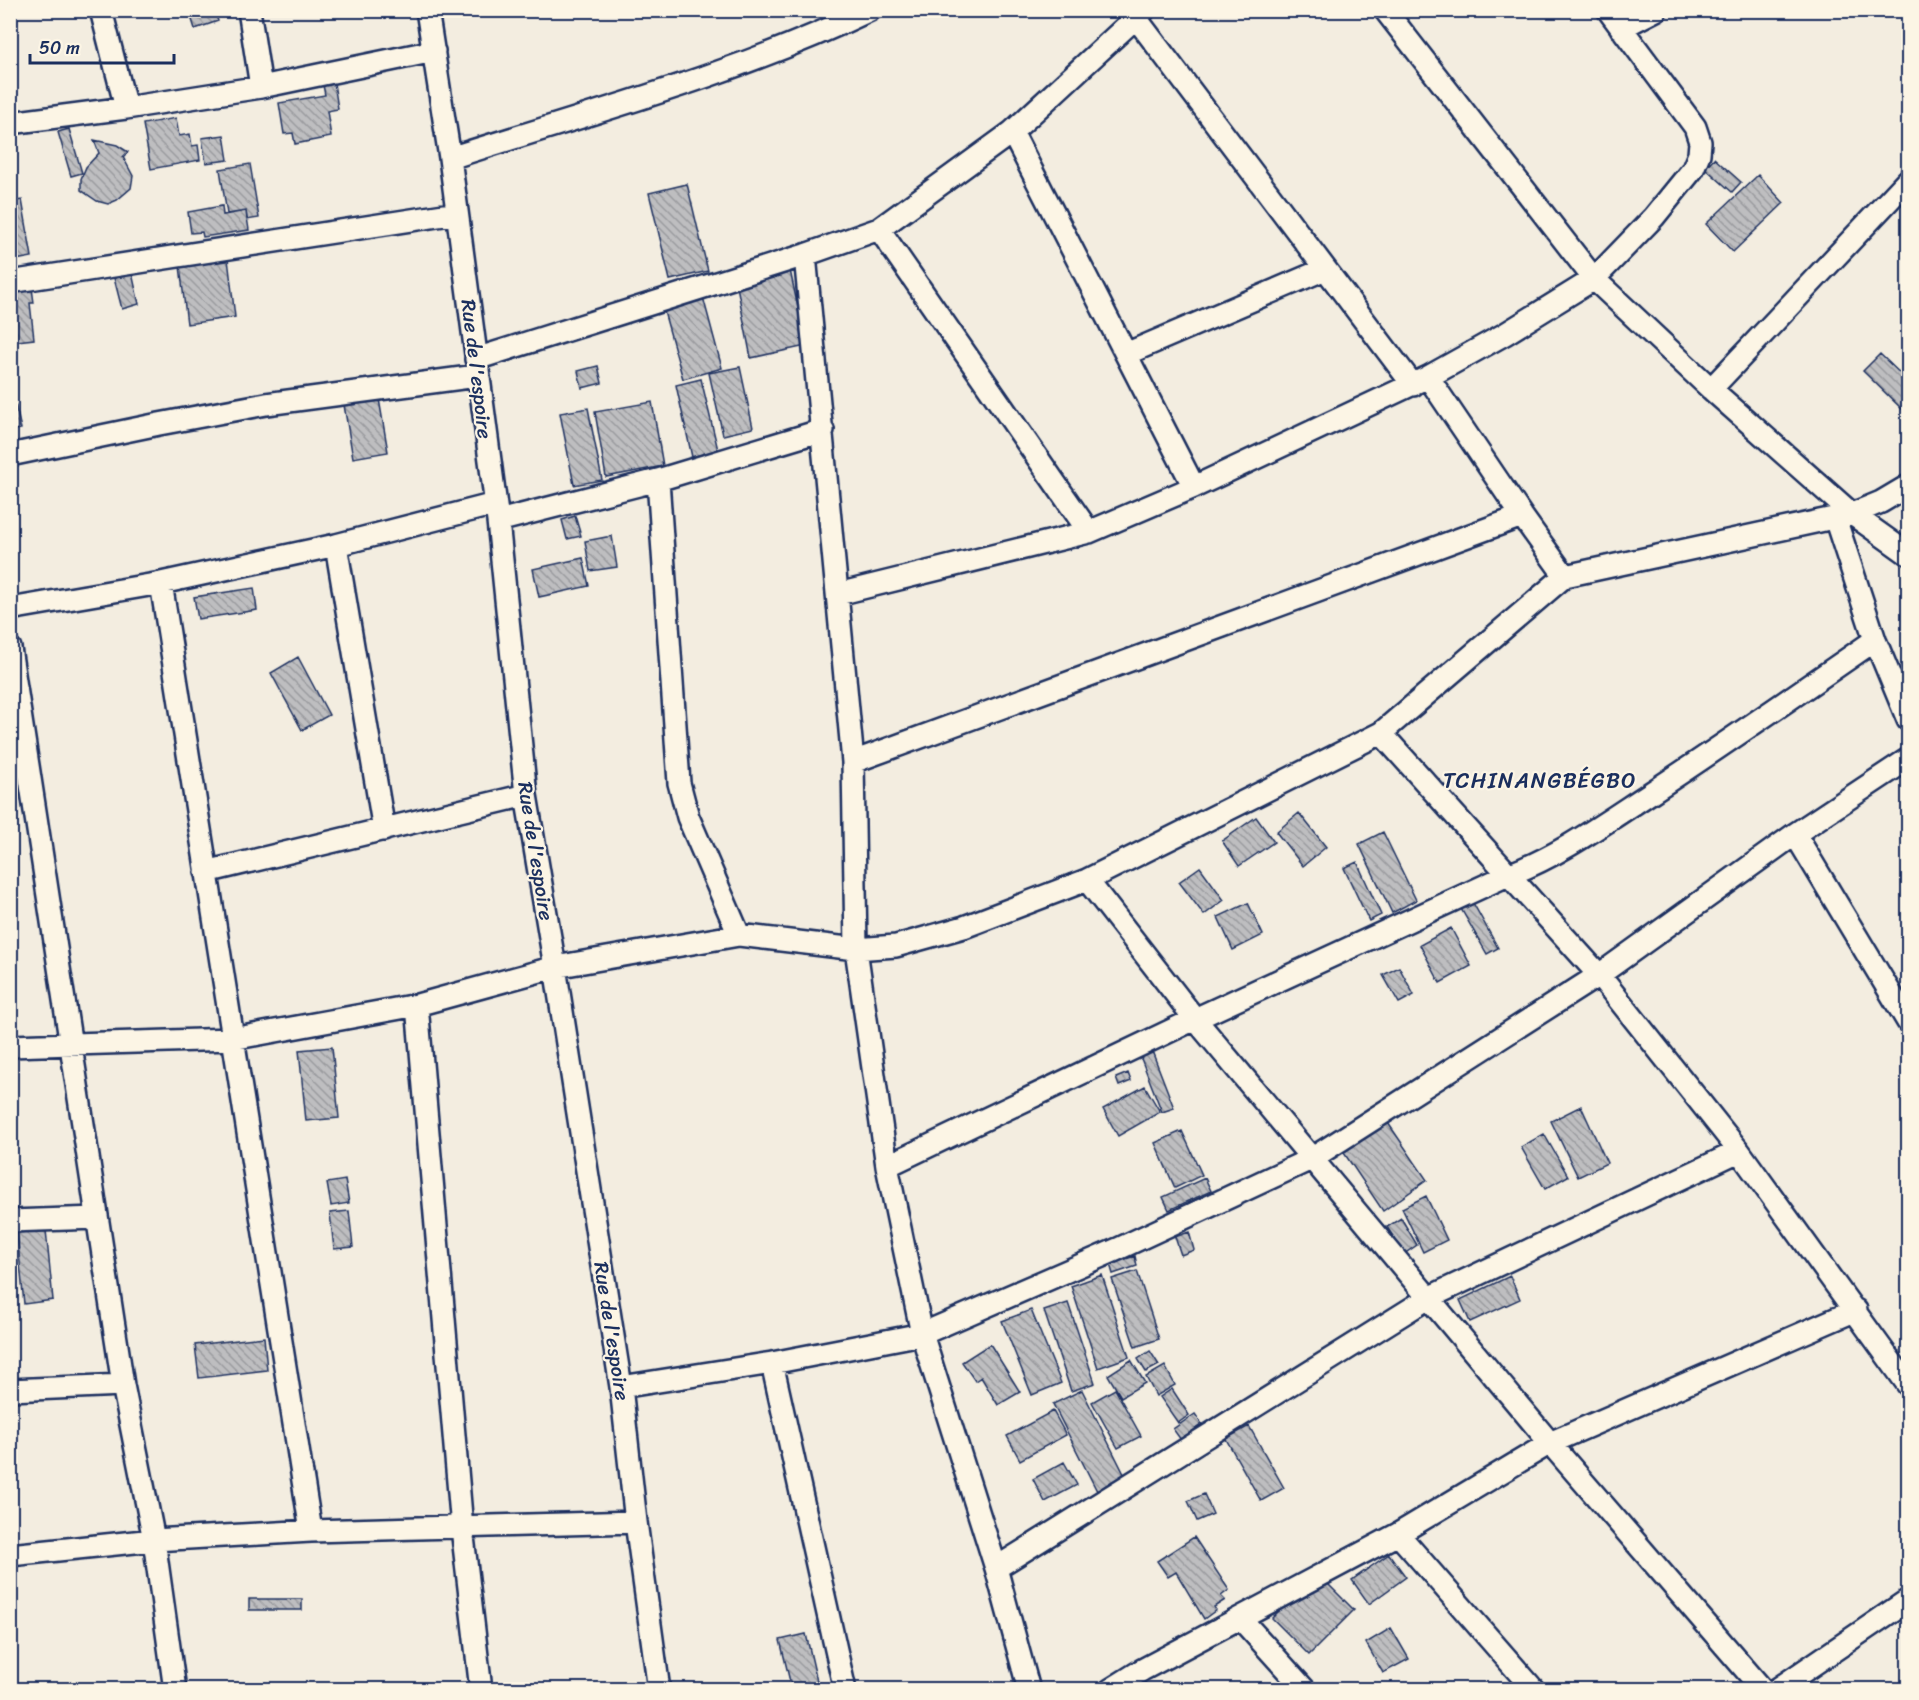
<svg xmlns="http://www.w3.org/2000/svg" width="1919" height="1700" font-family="Sriracha,sans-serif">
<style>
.building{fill:url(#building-back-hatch);stroke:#1b2f5e;stroke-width:1.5}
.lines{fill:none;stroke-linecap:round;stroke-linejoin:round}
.street-casing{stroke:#1b2f5e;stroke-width:26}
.street{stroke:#fcf5e5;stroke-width:21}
.labels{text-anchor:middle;stroke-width:4.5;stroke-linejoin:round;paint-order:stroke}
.street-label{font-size:20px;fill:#1b2f5e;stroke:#fcf5e5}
.quarter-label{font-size:22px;letter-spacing:1.5px;fill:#1b2f5e;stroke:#fcf5e5}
</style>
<defs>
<pattern id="building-back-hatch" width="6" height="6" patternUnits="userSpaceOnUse" patternTransform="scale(1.5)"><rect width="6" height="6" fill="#bebec0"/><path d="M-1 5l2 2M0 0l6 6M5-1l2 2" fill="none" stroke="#9a9b9f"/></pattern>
</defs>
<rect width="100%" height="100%" fill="#f3ede0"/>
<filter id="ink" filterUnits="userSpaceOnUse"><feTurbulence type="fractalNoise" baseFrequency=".0167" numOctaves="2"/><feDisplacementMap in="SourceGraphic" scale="12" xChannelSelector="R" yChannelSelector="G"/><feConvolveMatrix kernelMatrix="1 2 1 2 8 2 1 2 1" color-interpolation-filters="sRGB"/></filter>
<g filter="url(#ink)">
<path class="building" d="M189 10H214L218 21 195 29Z
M10 11 15 24 10 25Z
M334 83 338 109 327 111 331 137 295 144 293 133 284 134 279 103 325 95 323 85Z
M176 118 179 136 190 134 192 146 198 145 200 160 151 169 143 124Z
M69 129 82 173 71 176 58 132Z
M224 135 228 160 206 163 202 138Z
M94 140 117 145 128 152 123 157 133 176 131 188 117 200 108 204 97 201 81 190V179L86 167 99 153Z
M1714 158 1741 182 1732 192 1705 168Z
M250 164 259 218 247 220 246 211 227 214 220 169Z
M1758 175 1784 203 1733 252 1706 224Z
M687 184 708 271 670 280 649 193Z
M22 200 32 257 10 261V202Z
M222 206 223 215 246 211 249 230 203 237 202 232 191 233 188 212Z
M228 259 235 317 187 324 180 266Z
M790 270 806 346 751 358 736 281Z
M132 273 139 304 122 309 114 278Z
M32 288 34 303H30L34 339 17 341 11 291Z
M703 297 722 368 683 379 663 308Z
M1880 354 1908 381V415L1863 371Z
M598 366 602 383 582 388 578 371Z
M740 367 753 428 723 435 709 373Z
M701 379 718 450 692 457 676 385Z
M10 394H13L21 429 10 431Z
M379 399 388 452 353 458 344 405Z
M652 402 663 466 606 477 595 412Z
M588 408 602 480 574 485 560 413Z
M575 516 581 536 567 539 562 520Z
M612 536 617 567 590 571 585 541Z
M583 558 589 586 539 597 533 569Z
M254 588 257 610 198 619 194 597Z
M298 657 329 715 302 730 271 673Z
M1299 813 1326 847 1303 866 1276 832Z
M1256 817 1274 842 1239 866 1222 841Z
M1383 832 1416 900 1392 913 1359 844Z
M1357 862 1381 915 1369 921 1344 868Z
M1200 867 1224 900 1204 915 1179 882Z
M1472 901 1498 948 1487 954 1460 907Z
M1248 903 1263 935 1233 950 1218 917Z
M1451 928 1471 966 1440 983 1420 945Z
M1399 967 1414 995 1399 1003 1383 975Z
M332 1047 339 1118 306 1121 299 1050Z
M1152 1051 1174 1108 1162 1112 1140 1056Z
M1128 1073 1131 1081 1119 1086 1116 1078Z
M1145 1086 1160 1112 1118 1136 1103 1109Z
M1581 1106 1607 1163 1578 1177 1551 1121Z
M1386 1120 1427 1180 1383 1211 1342 1150Z
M1182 1131 1202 1175 1175 1188 1155 1143Z
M1544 1134 1568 1176 1545 1189 1521 1147Z
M1205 1178 1211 1191 1169 1210 1163 1197Z
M345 1180 349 1203 331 1206 327 1183Z
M1426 1196 1447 1240 1423 1252 1402 1208Z
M349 1211 353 1247 334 1249 330 1213Z
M1401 1218 1417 1245 1404 1254 1387 1227Z
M46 1230 53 1300 24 1304 17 1233Z
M1189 1232 1194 1250 1181 1255 1175 1237Z
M1135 1256 1137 1266 1113 1274 1110 1264Z
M1137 1271 1159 1339 1135 1347 1112 1279Z
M1102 1275 1129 1357 1098 1368 1071 1286Z
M1510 1276 1520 1299 1470 1322 1460 1300Z
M1068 1303 1095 1383 1071 1391 1044 1311Z
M1031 1310 1061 1383 1032 1395 1002 1321Z
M264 1337 267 1370 199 1378 195 1345Z
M990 1344 1020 1392 998 1405 981 1377 975 1381 962 1362Z
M1150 1351 1159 1365 1146 1372 1138 1359Z
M1131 1360 1145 1383 1121 1397 1108 1375Z
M1165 1366 1175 1385 1156 1396 1146 1377Z
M1115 1389 1141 1436 1118 1448 1092 1402Z
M1172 1389 1189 1415 1178 1423 1160 1397Z
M1082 1390 1125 1476 1097 1491 1053 1404Z
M1053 1411 1066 1435 1020 1460 1007 1436Z
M1195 1414 1202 1424 1181 1440 1173 1429Z
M1249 1426 1284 1488 1261 1501 1226 1439Z
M1064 1462 1077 1485 1045 1502 1033 1479Z
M1204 1494 1213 1514 1197 1521 1188 1501Z
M1194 1537 1229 1590 1221 1596 1225 1600 1214 1607 1216 1610 1204 1619 1176 1572 1168 1577 1157 1561Z
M1389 1554 1406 1577 1369 1604 1352 1580Z
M1317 1573 1354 1610 1309 1655 1272 1618Z
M249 1599H302V1610H249Z
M1391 1628 1409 1659 1383 1673 1366 1643Z
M806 1634 819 1690H792L780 1640Z"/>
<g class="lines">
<g class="street-casing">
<path id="street" d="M101 10 126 108
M249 10 261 87
M427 10 450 158 498 521 526 795 555 967 621 1387 636 1522 659 1690
M1385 10 1594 279 1711 389 1852 514 1908 554
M1136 18 1413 385
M1621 28 1656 10
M10 123 126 108 261 87 434 51
M1012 132 1194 487
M450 158C590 113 737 74 870 10
M879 229 1089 532
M805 255 853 762 856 949 887 1166 922 1334 996 1568 1029 1690
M10 282 457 213
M1126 354 1325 269
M476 359 805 255 879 229 1012 132 1144 10
M1428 377 1522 516 1565 576
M1711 389 1908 180
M10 455 159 424 266 404 477 376
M658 480 679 783 688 817 739 935
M1835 518 1875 640 1908 720
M498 521 658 480 823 430
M336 545 384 830
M161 583 311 1531
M838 594 1089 532 1194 487 1428 377 1505 334 1594 279 1654 217 1693 169 1699 154 1700 142 1695 127 1608 10
M10 609 161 583 336 545 495 504
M10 648 123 1385 154 1540 175 1690
M1381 733 1599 975 1739 1151 1908 1385
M853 762 1522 516
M1795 834 1908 1022
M206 872 526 795
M1087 880 1195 1019 1550 1443 1763 1690
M417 1005 462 1528 481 1690
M10 1046 232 1039 417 1005 555 967 739 935 856 949 896 946 964 927 1087 880 1381 733 1565 576 1852 514 1881 502 1908 486
M887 1166 1195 1019 1508 875C1559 856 1603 824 1649 794 1725 744 1800 692 1875 640
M10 1221 97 1218
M772 1363 845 1690
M621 1387 772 1363 922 1334 1118 1249 1311 1159 1599 975 1795 834 1908 759
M10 1390 123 1385
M1398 1534 1534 1690
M10 1555 154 1540 311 1531 636 1522
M996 1568 1430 1297 1739 1151
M1240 1618 1305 1690
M1110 1690 1142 1670 1398 1534 1550 1443 1856 1310
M1776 1690 1908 1600"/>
</g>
<use href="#street" class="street"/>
</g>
</g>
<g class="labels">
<g class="street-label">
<text transform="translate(477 369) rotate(83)" y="7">Rue de l'espoire</text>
<text transform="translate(536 851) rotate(81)" y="7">Rue de l'espoire</text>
<text transform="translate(612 1331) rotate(81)" y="7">Rue de l'espoire</text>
</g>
<g class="quarter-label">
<text x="1540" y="788">TCHINANGBÉGBO</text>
</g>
</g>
<rect width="1919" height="1700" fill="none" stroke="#fcf5e5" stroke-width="36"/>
<rect x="18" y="18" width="1883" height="1664" fill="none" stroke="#1b2f5e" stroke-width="2" filter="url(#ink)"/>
<path d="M30 54v9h144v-9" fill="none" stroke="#1b2f5e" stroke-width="3"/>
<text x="39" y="54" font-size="18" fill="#1b2f5e" stroke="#fcf5e5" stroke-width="4.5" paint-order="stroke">50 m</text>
</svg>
